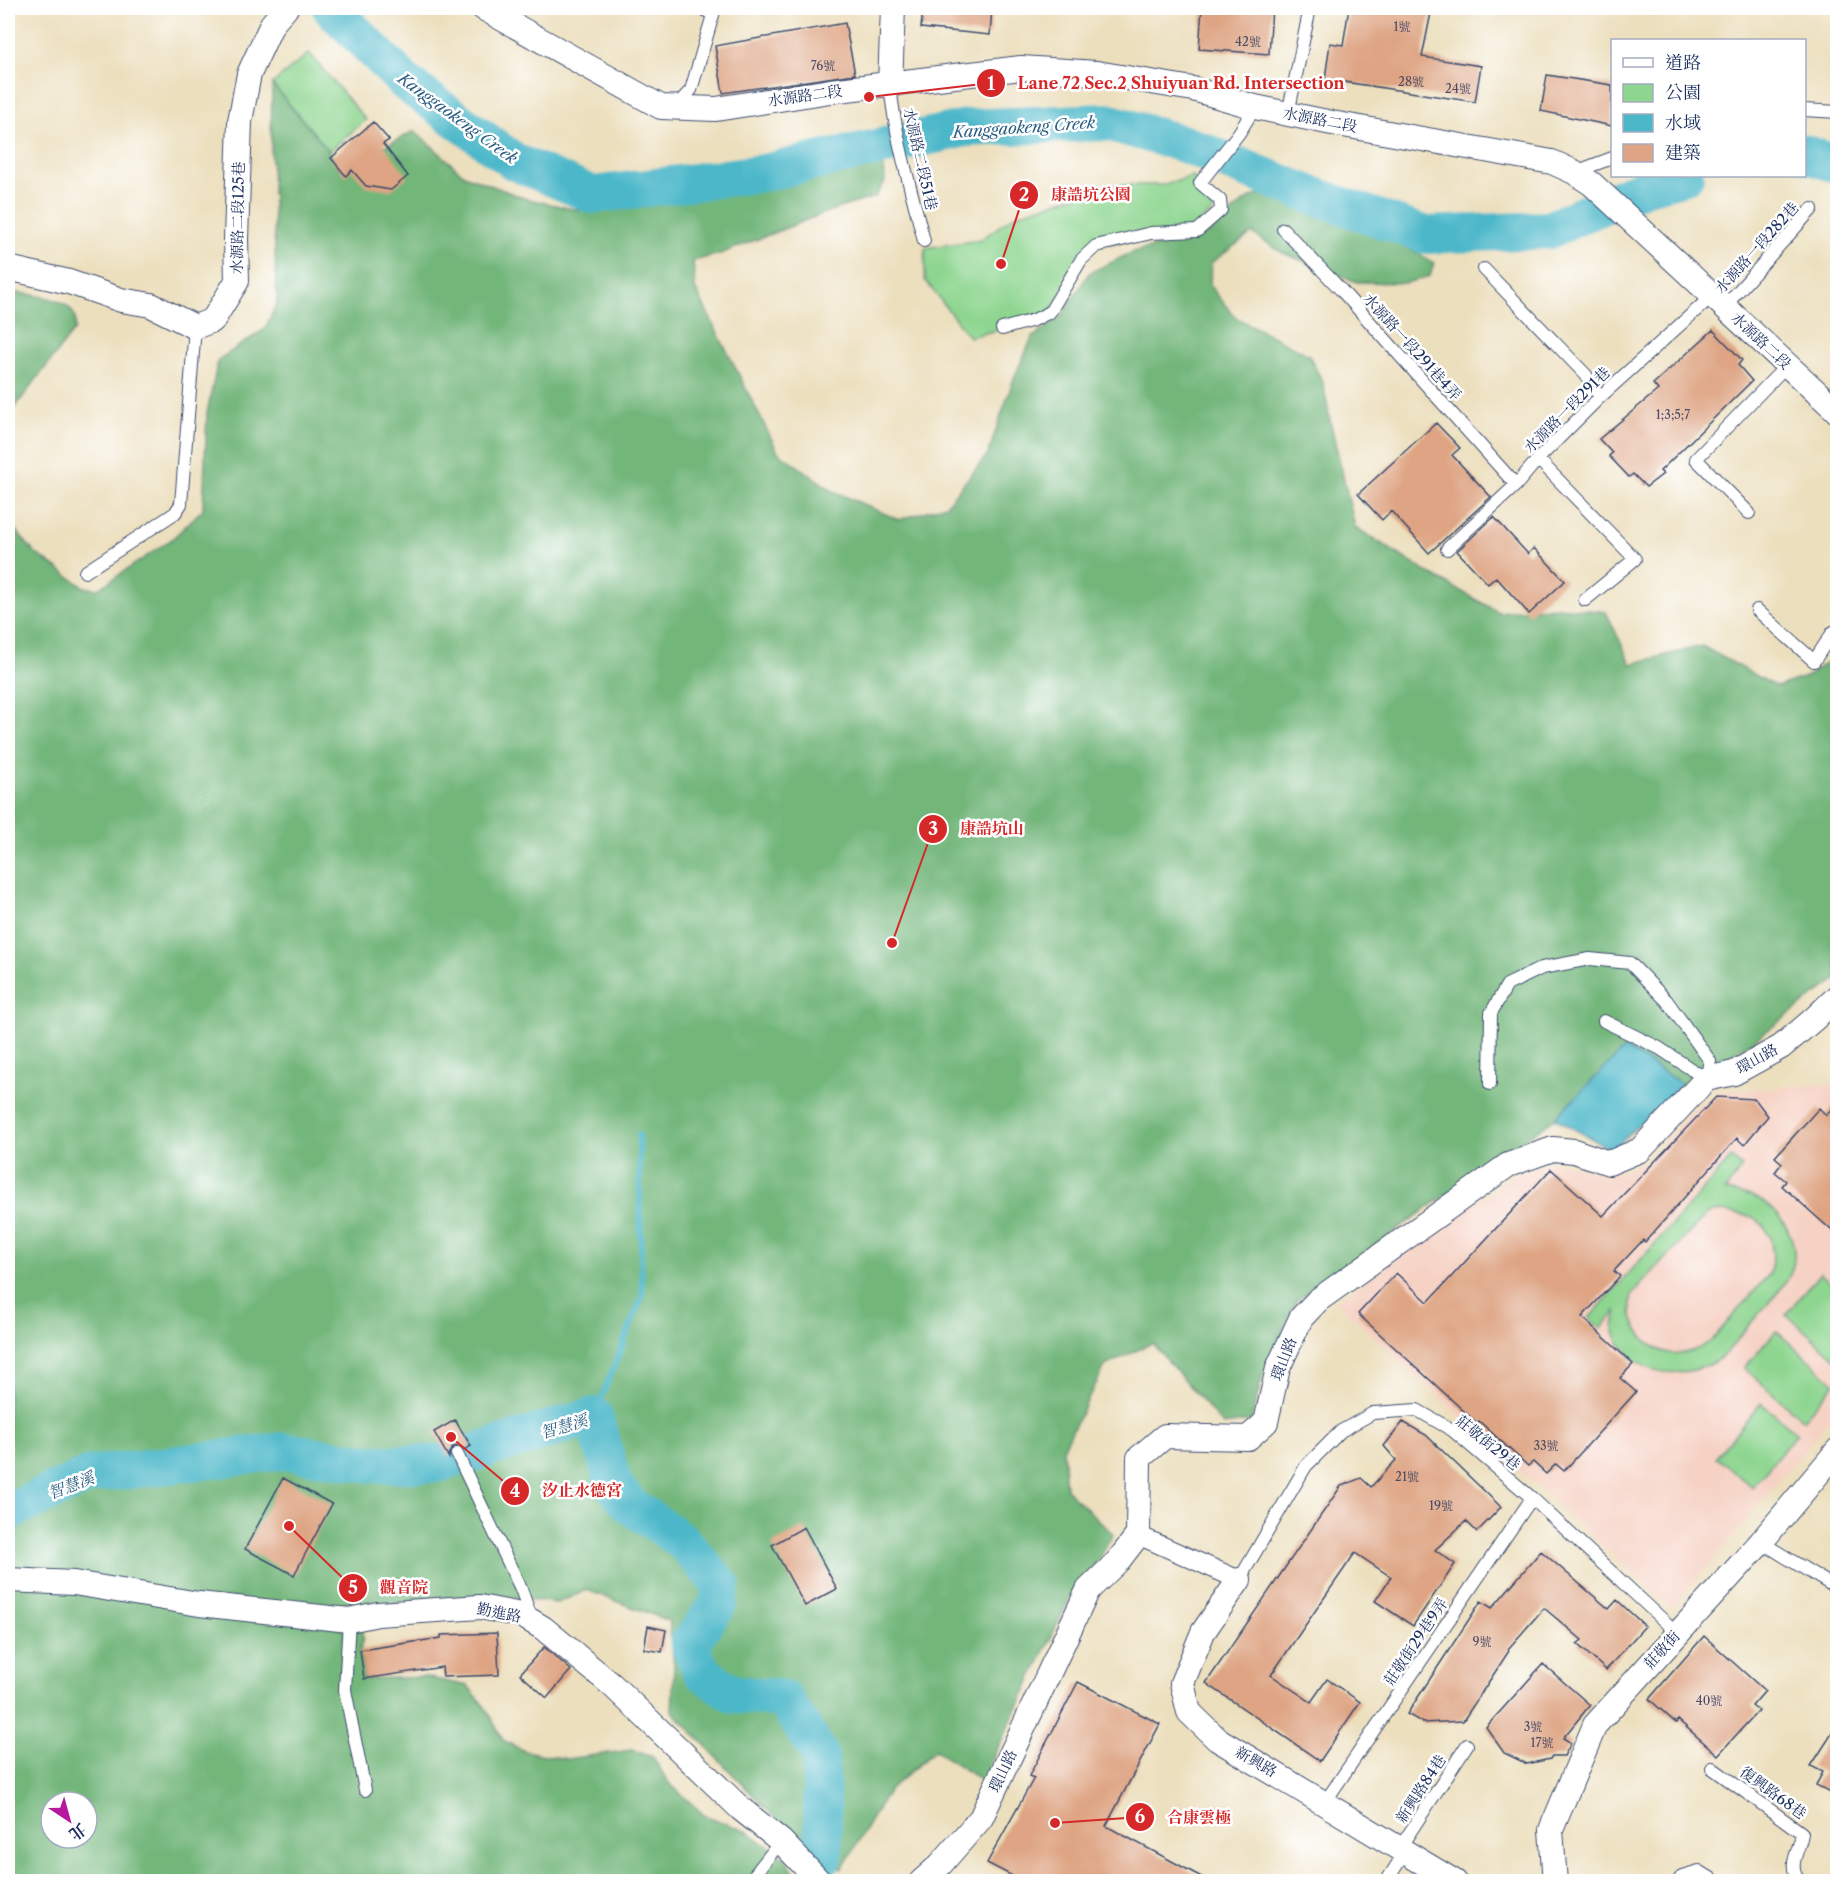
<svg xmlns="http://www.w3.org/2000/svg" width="1845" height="1889" font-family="'Libre Caslon Text','Noto Serif TC',serif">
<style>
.built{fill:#f6d2c4}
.green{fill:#8ed590;stroke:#548277;stroke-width:1.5;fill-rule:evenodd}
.forest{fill:#72b67a;stroke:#46726c;stroke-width:1.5;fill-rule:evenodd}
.water{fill:#4cb7c9;stroke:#347394;stroke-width:1.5}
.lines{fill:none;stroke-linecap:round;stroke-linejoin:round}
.stream{stroke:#4cb7c9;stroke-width:6}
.river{stroke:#4cb7c9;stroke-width:38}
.building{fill:#dea483}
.service-casing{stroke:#3a496c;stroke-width:14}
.pedestrian-casing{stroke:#3a496c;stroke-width:20}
.minor-casing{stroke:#3a496c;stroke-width:26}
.service{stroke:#fff;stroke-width:12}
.pedestrian{stroke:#fff;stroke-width:18}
.minor{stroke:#fff;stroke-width:24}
.labels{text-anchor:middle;stroke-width:5;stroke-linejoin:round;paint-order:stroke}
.number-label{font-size:12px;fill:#4c4c67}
.street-label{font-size:15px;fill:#1b2f5e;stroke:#fff}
.water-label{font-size:16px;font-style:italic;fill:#2c5f83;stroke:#fff}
.leader{fill:none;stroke:#d62828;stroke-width:2}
.callout-dot{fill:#d62828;stroke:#fff;stroke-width:2}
.mark-label{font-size:18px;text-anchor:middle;font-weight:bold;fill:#fff}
.callout-label{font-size:16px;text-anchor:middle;font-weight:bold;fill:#d62828;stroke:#fff;stroke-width:5;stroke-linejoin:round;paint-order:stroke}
</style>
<rect width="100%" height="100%" fill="#fff"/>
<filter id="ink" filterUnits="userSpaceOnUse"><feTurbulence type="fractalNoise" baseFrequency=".0167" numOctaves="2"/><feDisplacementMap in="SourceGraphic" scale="12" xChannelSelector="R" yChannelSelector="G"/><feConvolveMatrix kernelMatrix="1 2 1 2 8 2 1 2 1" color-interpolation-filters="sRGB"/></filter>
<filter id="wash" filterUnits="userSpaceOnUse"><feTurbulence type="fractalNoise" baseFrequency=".008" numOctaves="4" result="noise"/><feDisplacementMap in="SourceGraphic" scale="24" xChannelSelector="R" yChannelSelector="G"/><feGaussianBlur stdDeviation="1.35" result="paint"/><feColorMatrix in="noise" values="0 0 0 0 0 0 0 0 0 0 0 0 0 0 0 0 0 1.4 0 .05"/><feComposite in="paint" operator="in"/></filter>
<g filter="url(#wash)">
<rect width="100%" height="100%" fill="#ecdfbd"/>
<path class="built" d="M1837 1083V1411L1672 1609 1447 1405 1336 1301 1513 1176 1551 1162 1562 1163 1606 1174 1622 1172 1647 1161 1695 1106 1720 1092Z"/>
<path class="green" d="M309 53 366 120 329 151 272 84Z
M1193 176 1214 210 1193 228 1086 248 1050 312 1002 329 969 337 925 280V248L980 240 1015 215 1094 190 1124 185H1165Z
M1731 1158 1742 1167 1725 1191C1735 1193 1746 1193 1756 1198 1786 1213 1806 1251 1786 1282 1776 1297 1761 1310 1750 1324 1741 1334 1727 1355 1716 1361 1694 1374 1659 1378 1638 1362 1628 1354 1616 1343 1614 1330 1614 1324 1616 1317 1616 1311L1601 1329 1589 1318ZM1722 1211 1753 1217 1763 1225 1770 1237 1773 1255 1770 1273 1711 1341C1685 1359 1656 1359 1638 1330 1631 1319 1629 1307 1632 1294L1708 1213Z
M1820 1273 1837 1288V1360L1786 1314Z
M1776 1331 1835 1383 1803 1420 1744 1368Z
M1761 1403 1797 1433 1752 1487 1716 1457Z"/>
<path class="forest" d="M272 84 329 151 339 169 415 131 464 175 524 198 577 210 639 201 693 198 860 164 884 165 885 182 875 197 832 210 720 254 693 261 695 288 778 452 833 491 899 520 946 505 988 454 1014 378 1032 338 1061 317 1089 273 1133 252 1209 233 1245 201 1259 194 1393 239 1434 263 1430 276 1406 283 1357 282 1283 253 1252 233 1211 263 1210 286 1235 317 1309 355 1323 383 1331 425 1355 527 1423 570 1498 612 1557 607 1606 612 1631 664 1702 646 1777 687 1808 676 1837 654V979L1753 1041 1682 1084 1625 1048 1555 1118 1296 1301 1263 1374 1251 1421 1223 1425 1152 1343 1105 1366 1063 1449 1066 1489 1113 1534 1100 1558 1072 1594 982 1781 935 1750 888 1791 842 1869 802 1846 672 1711 674 1666 669 1621 587 1590 557 1603 490 1595 358 1607 363 1638 360 1650 364 1679 425 1677 468 1686 487 1710 503 1740 524 1751 567 1759 632 1750 653 1757 668 1782 704 1815 748 1832 785 1858 799 1881H8V521L34 552 84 587 98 589 172 539 203 509 207 413 218 360 265 329 277 303 271 153ZM51 1802H87V1838H51Z
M8 292C25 294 67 296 74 315 76 318 75 325 75 329L8 416Z"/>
<path class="water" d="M1625 1048 1682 1084 1612 1150 1555 1118Z"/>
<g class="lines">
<path class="stream" d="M594 1416 642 1297 639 1135"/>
<path class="river" d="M331 8 406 83 515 162 593 195 763 173 966 128 1107 122 1184 144 1309 194 1426 235 1549 230 1644 187 1685 176
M1804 153 1838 165
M8 1512 89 1475 283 1451 372 1464H437L594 1416 614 1486 631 1506 682 1541 721 1585 718 1604 689 1644 702 1672 733 1694 784 1699 820 1755 824 1857"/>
</g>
<g id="blocks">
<path class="building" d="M923 8H992L990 35 921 28Z
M1202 8H1272L1269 54 1199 49Z
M1349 8H1432L1422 57 1481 66 1475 102 1325 79 1330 43 1343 45Z
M845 23 855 74 723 93 715 46Z
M1547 75 1612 85V126L1541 111Z
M373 122 389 140 383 144 408 176 391 190 366 186 352 170 346 176 331 158Z
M1713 330 1742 360 1738 365 1752 381 1660 471 1663 474 1646 487 1633 474 1629 477 1609 456 1612 453 1599 439 1658 390 1653 384Z
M1436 423 1460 448 1452 455 1491 497 1429 553 1391 511 1382 520 1358 494Z
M1494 517 1528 554 1534 548 1565 581 1529 614 1496 577 1488 584 1457 551Z
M1716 1097 1755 1099 1768 1116 1744 1145 1737 1138 1645 1242 1643 1240 1614 1271 1620 1276 1582 1317 1633 1364 1620 1378 1636 1392 1564 1471 1556 1464 1546 1474 1533 1462 1528 1466 1479 1421 1477 1423 1358 1314 1396 1273 1428 1302 1551 1169 1603 1216Z
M1838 1102V1236L1782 1186 1786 1181 1775 1172 1782 1163 1775 1157 1819 1108 1826 1115Z
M455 1420 471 1446 464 1450 458 1446 453 1447 449 1453V1458L434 1432Z
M1403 1422 1426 1435 1501 1507 1477 1532 1466 1521 1435 1550 1455 1564 1413 1626 1375 1601 1391 1577 1355 1553 1271 1675 1311 1702 1327 1679 1360 1702 1320 1761 1206 1683 1341 1486 1361 1478 1371 1487 1396 1460 1384 1446Z
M283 1478 332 1504 294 1575 245 1549Z
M804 1527 837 1589 805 1606 772 1545Z
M1541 1551 1609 1609 1617 1600 1645 1626 1606 1670 1577 1644 1582 1640 1544 1608 1508 1649 1509 1651 1463 1721 1423 1723 1407 1714 1481 1601 1492 1608Z
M648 1626 666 1630 662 1652 644 1649Z
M497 1633 499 1675 443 1677 442 1667 364 1679 360 1650 441 1638V1635Z
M1704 1636 1765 1691 1752 1706 1758 1711 1718 1755 1678 1720 1676 1723 1649 1699Z
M544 1647 571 1670 547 1698 520 1674Z
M1543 1664 1590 1705 1563 1738 1571 1743 1564 1756H1552L1550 1759 1527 1764 1504 1753 1486 1727Z
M1078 1682 1160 1724 1106 1826 1209 1881H1022L987 1863 1034 1778 1029 1776Z
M1838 1724V1796L1816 1785 1823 1772 1811 1766Z"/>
</g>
</g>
<g filter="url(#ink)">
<use href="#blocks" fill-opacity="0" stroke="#3a496c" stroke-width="1.5"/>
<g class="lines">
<g class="service-casing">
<path id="service" d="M702 8 713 15
M890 84C895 138 911 189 924 241
M675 107 691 90 715 8
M1804 110 1838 112
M1288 114 1310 8
M1575 172 1612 158
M1283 229 1342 291 1516 485
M1484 269 1586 375 1600 397
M1724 307 1812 209
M1002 329 1034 320 1050 312 1081 260 1096 246 1151 233 1197 231 1221 210 1220 200 1200 183 1239 133 1255 107
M1538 459 1635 559 1585 600
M1749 513 1696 459 1787 365
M1447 549 1516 485 1538 459 1600 397 1712 296
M85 572 175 513 181 504 195 327
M1757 610 1814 661 1833 632 1838 630
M1490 1084 1491 1013 1507 985 1542 968 1590 959 1630 963 1667 1001 1710 1061 1706 1079 1659 1048 1604 1021
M457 1454 521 1589 532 1620
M1761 1542 1838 1589
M1239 1580 1306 1466 1341 1431 1373 1413 1417 1410 1452 1430 1532 1498 1677 1633
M349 1620 345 1690 365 1790
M1712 1768 1802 1833C1800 1851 1785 1866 1801 1882
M1325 1802 1532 1498
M1399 1849 1467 1745
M749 1882 781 1841
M1386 1882 1405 1852
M1678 1882 1682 1876 1699 1871 1717 1882"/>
</g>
<g class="pedestrian-casing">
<path id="pedestrian" d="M1138 1535 1239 1580"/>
</g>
<g class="minor-casing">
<path id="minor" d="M483 8 661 107 716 109 830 91 1021 68 1097 73 1193 89 1255 107 1332 123 1552 162 1574 172 1592 184 1838 412
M890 84 893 8
M8 268 69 282 121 300 151 305 195 327 213 320 237 281 236 239 240 121 249 74 272 24 286 8
M8 1580 74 1583 199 1604 349 1620 378 1614 480 1607 521 1615 543 1628 612 1685 741 1809 781 1841 820 1882
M1239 1580 1203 1632 1182 1683 1189 1712 1217 1739 1455 1882
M921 1882 940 1865 981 1818 1088 1590 1118 1561 1138 1535 1139 1458 1165 1436 1248 1438 1266 1422 1278 1368 1301 1318 1318 1300 1508 1165 1553 1149 1574 1151 1609 1163 1640 1150 1706 1079 1734 1073 1781 1047 1814 1019 1838 996
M1555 1882 1551 1830 1595 1725 1761 1542 1838 1450"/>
</g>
<use href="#service" class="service"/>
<use href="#pedestrian" class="pedestrian"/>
<use href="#minor" class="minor"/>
</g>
</g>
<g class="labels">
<g class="number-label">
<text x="1402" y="31">1號</text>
<text x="1248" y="46">42號</text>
<text x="823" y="70">76號</text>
<text x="1411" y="86">28號</text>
<text x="1458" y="93">24號</text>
<text x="1673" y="419">1;3;5;7</text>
<text x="1546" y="1450">33號</text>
<text x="1407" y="1481">21號</text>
<text x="1441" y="1510">19號</text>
<text x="1482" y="1646">9號</text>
<text x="1709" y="1705">40號</text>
<text x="1533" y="1731">3號</text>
<text x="1542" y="1747">17號</text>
</g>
<g class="street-label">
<text transform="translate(805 96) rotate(-8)" y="5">水源路二段</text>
<text transform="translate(1320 120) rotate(11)" y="5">水源路二段</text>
<text transform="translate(920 159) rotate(77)" y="5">水源路二段51巷</text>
<text transform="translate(238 218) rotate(-89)" y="5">水源路二段125巷</text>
<text transform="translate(1757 248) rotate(-48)" y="5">水源路一段282巷</text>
<text transform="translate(1761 341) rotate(43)" y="5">水源路二段</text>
<text transform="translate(1412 347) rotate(48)" y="5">水源路一段291巷4弄</text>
<text transform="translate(1567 410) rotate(-45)" y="5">水源路一段291巷</text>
<text transform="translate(1757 1059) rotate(-29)" y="5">環山路</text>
<text transform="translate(1284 1359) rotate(-69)" y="5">環山路</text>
<text transform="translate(1488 1443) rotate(39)" y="5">莊敬街29巷</text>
<text transform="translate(499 1613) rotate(11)" y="5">勤進路</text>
<text transform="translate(1416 1642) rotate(-56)" y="5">莊敬街29巷9弄</text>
<text transform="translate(1662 1650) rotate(-48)" y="5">莊敬街</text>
<text transform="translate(1256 1762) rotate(30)" y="5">新興路</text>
<text transform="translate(1003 1771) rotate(-65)" y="5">環山路</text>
<text transform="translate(1421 1789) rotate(-57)" y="5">新興路84巷</text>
<text transform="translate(1773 1793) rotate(36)" y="5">復興路68巷</text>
</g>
<g class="water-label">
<text transform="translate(458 118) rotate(36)" y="6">Kanggaokeng Creek</text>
<text transform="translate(1024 127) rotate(-4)" y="6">Kanggaokeng Creek</text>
<text transform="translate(564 1426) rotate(-16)" y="6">智慧溪</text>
<text transform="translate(71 1485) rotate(-21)" y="6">智慧溪</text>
</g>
</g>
<path class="leader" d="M869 97L991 83M1001 264L1024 195M892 943L933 829M451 1437L515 1491M289 1526L353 1588M1055 1823L1140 1817"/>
<g class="callout-dot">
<circle cx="869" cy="97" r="6"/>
<circle cx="1001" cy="264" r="6"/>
<circle cx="892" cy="943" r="6"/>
<circle cx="451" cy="1437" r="6"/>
<circle cx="289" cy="1526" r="6"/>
<circle cx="1055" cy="1823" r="6"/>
<circle cx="991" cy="83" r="15"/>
<circle cx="1024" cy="195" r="15"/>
<circle cx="933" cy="829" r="15"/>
<circle cx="515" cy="1491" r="15"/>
<circle cx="353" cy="1588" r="15"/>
<circle cx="1140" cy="1817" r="15"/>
</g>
<g class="mark-label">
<text x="991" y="90">1</text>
<text x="1024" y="201">2</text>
<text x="933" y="835">3</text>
<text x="515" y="1497">4</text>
<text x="353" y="1594">5</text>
<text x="1140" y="1823">6</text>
</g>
<g class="callout-label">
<text x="1181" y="89">Lane 72 Sec.2 Shuiyuan Rd. Intersection</text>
<text x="1091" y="200">康誥坑公園</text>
<text x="992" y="834">康誥坑山</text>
<text x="582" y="1496">汐止水德宮</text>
<text x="404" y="1593">觀音院</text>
<text x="1199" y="1823">合康雲極</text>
</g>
<rect width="1845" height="1889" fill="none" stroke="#fff" stroke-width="30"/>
<rect x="1611" y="39" width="195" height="138" fill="#ffffff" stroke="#a4acbf" stroke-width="1.5"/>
<rect x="1623" y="58" width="30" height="9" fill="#ffffff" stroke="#a4acbf" stroke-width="1.5"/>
<text x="1665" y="69" font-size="18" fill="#1b2f5e">道路</text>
<rect x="1623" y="84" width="30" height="18" fill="#8ed590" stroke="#a4acbf" stroke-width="1.5"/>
<text x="1665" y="99" font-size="18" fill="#1b2f5e">公園</text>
<rect x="1623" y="114" width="30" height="18" fill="#4cb7c9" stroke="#a4acbf" stroke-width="1.5"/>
<text x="1665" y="129" font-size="18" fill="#1b2f5e">水域</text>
<rect x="1623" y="144" width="30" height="18" fill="#dea483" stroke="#a4acbf" stroke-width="1.5"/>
<text x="1665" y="159" font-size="18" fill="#1b2f5e">建築</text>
<g transform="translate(69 1820) rotate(144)"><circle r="28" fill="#ffffff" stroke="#a4acbf" stroke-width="1.5"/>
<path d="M0-4.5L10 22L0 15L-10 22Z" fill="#b5179e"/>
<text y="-9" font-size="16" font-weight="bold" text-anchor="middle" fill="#1b2f5e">北</text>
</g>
</svg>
